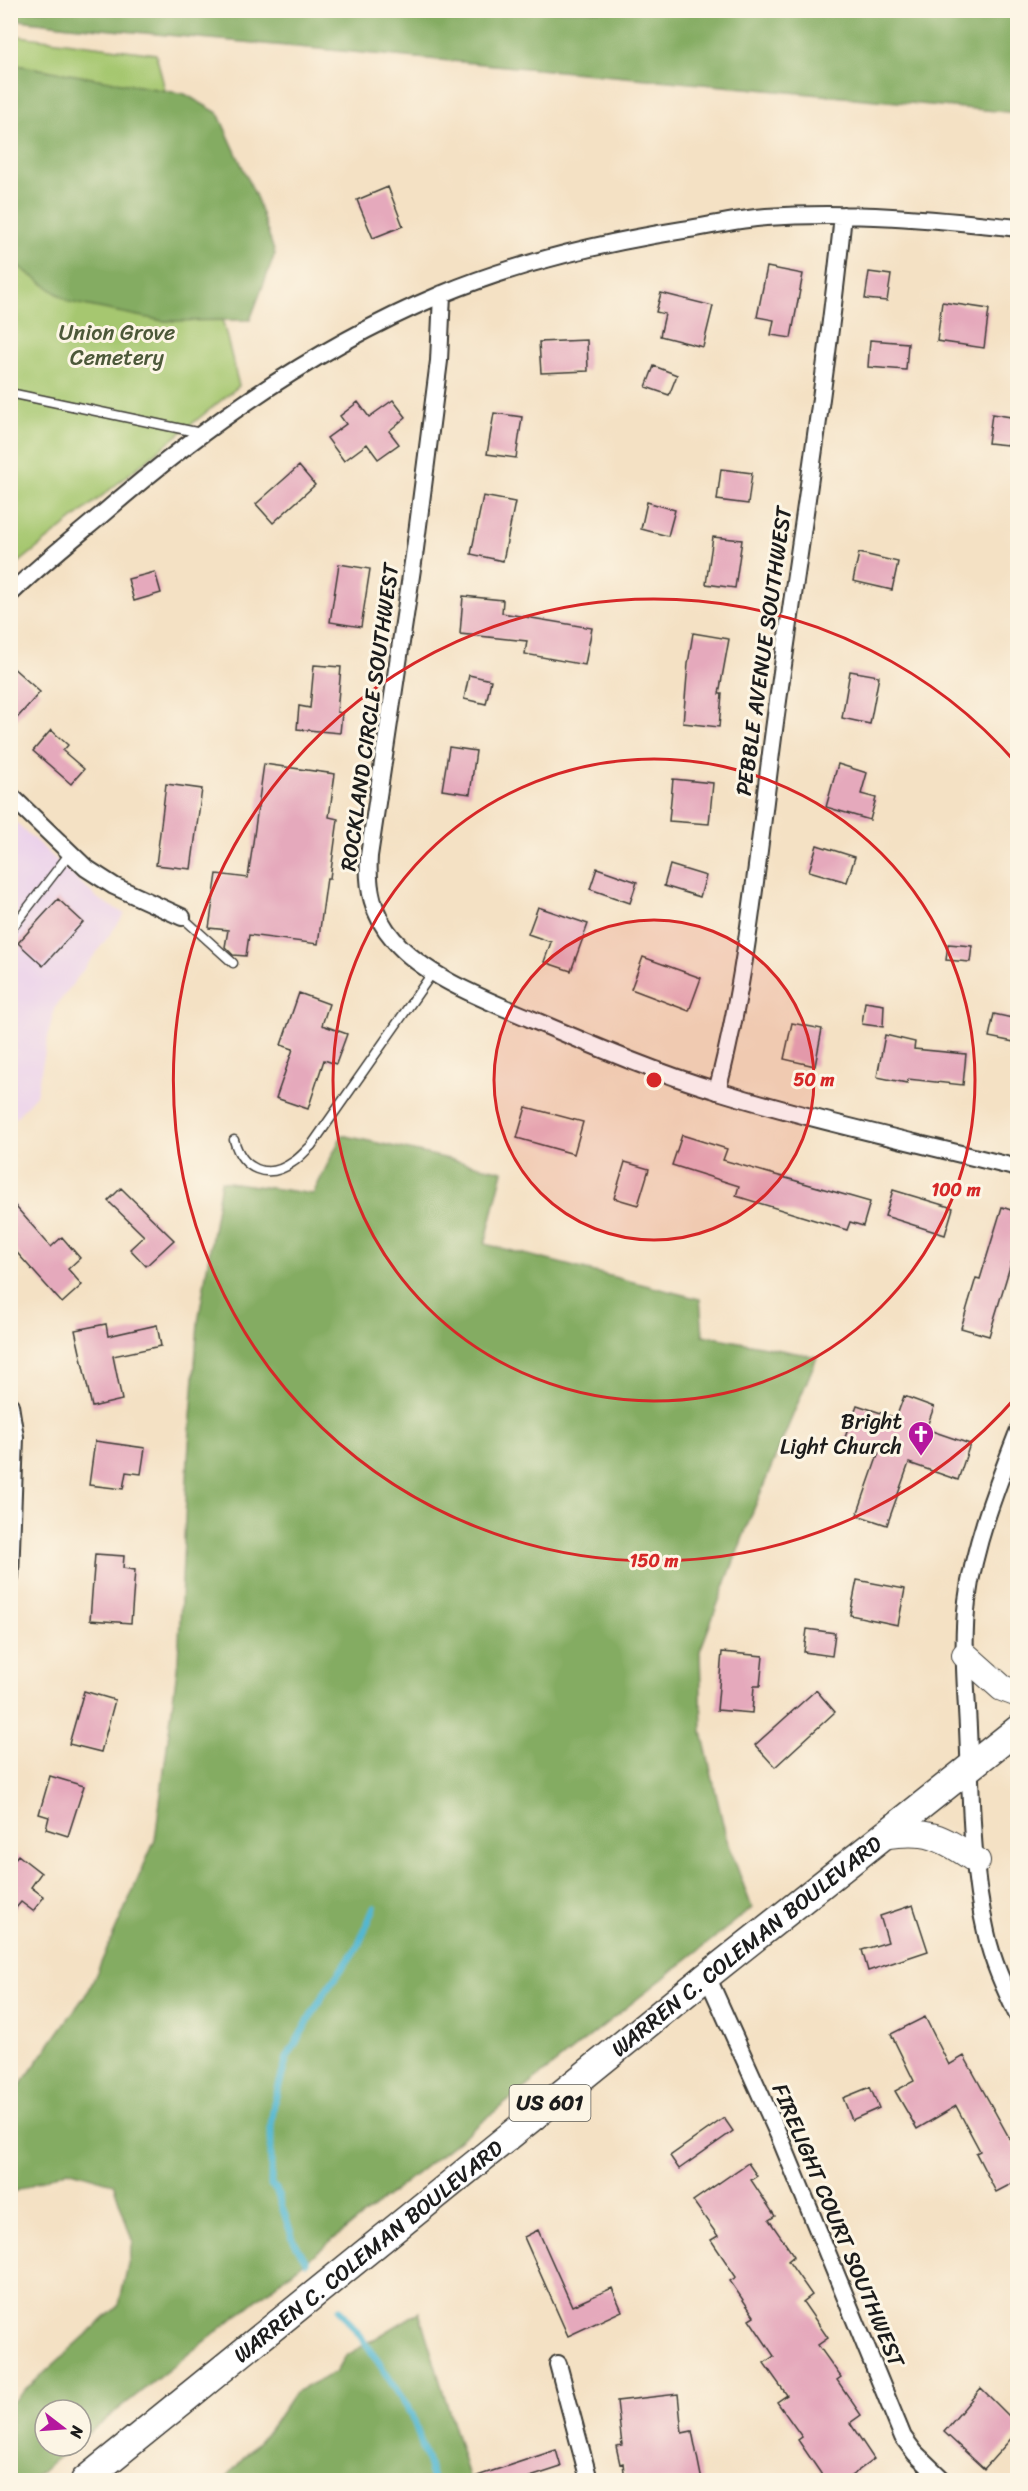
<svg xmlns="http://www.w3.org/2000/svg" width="1028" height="2491" font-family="Sriracha,sans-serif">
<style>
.built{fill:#ebd1eb}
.green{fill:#a6c76f;stroke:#617246;stroke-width:1.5}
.forest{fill:#84ac62;stroke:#50643f;stroke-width:1.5}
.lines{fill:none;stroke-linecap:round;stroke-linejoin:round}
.stream{stroke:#53b7d1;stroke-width:7}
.building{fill:#e5a9bc}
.service-casing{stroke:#3c3a35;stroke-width:11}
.minor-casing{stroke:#3c3a35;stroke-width:20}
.primary-casing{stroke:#3c3a35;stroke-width:28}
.trunk-casing{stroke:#3c3a35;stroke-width:30}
.service{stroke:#fff;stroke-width:8}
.minor{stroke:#fff;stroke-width:16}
.primary{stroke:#fff;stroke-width:26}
.trunk{stroke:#fff;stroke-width:27}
.ring{fill:none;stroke:#d62828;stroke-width:3}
.labels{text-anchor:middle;stroke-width:6;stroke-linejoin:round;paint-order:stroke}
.shield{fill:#fcf5e5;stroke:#5f5d58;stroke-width:1.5}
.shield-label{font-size:21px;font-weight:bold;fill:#1c1c1c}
.park-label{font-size:22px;fill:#4c5839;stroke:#fcf5e5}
.street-label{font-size:22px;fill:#1c1c1c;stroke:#fcf5e5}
.poi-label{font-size:22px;fill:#1c1c1c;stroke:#fcf5e5;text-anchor:end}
.centre{fill:#d62828;stroke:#fcf5e5;stroke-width:3}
.ring-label{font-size:18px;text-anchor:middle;font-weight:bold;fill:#d62828;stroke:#fcf5e5;stroke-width:6;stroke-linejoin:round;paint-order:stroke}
</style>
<rect width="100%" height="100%" fill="#fcf5e5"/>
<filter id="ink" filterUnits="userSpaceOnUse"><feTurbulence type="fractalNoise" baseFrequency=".0167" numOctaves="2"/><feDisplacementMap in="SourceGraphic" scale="12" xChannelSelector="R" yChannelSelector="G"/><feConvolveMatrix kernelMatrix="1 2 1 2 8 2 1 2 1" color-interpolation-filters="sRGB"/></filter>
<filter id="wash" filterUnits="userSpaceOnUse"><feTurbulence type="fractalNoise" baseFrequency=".008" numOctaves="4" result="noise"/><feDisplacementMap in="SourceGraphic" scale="24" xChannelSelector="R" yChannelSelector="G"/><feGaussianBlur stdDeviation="1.35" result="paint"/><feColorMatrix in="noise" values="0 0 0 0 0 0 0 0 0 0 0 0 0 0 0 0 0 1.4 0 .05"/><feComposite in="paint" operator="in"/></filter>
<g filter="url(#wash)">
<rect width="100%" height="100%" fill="#f4e1c4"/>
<path class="built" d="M10 817 97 898 125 914 54 1009 36 1095 11 1123Z"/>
<path class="green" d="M11 35 156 54 239 386 11 569Z"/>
<path class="forest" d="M11 10 1017 11V113L69 26 11 19Z
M11 64 185 94 218 113 257 199 275 254 250 320 163 321 69 302 11 261Z
M342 1135 503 1171 485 1244 700 1299 703 1335 817 1357 751 1516 700 1651 702 1732 726 1837 752 1908 81 2439V2410H45V2446H73L30 2480H11V2403L119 2305 133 2243 113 2183 68 2170 11 2193V2098L89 1990 155 1840 178 1661 188 1458 198 1323 221 1181 313 1194Z
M419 2312 470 2480H224L269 2430 295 2392 335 2373 346 2356Z"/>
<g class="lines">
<path class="stream" d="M306 2262 293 2239 276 2189 271 2185V2126L274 2103 287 2058 323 1995 358 1946 374 1908
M340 2309 370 2349 412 2414 433 2480"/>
</g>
<g id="blocks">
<path class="building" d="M388 187 403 226 373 238 357 200Z
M767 267 803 274 791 338 771 335 774 320 757 317Z
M869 272 891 275 887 301 865 299Z
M661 293 713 306 703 347 660 336 665 314 656 312Z
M942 302 989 309 984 348 937 341Z
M587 340 588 371 541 373 539 342Z
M870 340 908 343 906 370 868 367Z
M654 366 677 375 669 395 646 387Z
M393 400 406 417 389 431 399 444 378 459 367 444 344 461 327 438 346 424 340 416 358 402 369 417Z
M494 413 522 417 516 458 487 454Z
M992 414 1017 418V446L988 443Z
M299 466 315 485 273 523 256 504Z
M721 469 752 473 748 504 717 500Z
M483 496 515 502 503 561 471 554Z
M647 502 675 510 668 536 641 529Z
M713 537 742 540 735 588 706 584Z
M859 553 898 562 892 590 853 581Z
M339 564 370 569 361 627 330 622Z
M155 572 161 593 134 601 128 579Z
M463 596 503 600 502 613 592 628 585 665 525 654 527 641 460 634Z
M693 633 729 639 719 694H722L719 727 683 723 688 664Z
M10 665 40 692 10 726Z
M314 665 341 667 337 712 342 713 340 733 297 729 299 706 310 708Z
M850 671 879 676 870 724 842 718Z
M469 675 491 680 486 704 464 699Z
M51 730 68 745 63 751 84 769 71 784 33 751Z
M449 747 476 751 470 794 442 790Z
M264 764 335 774 329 817 338 819 330 878H327L318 944 249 935 246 956 233 955 225 947 228 930 209 928 217 874 248 878Z
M838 764 867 773 861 794 876 798 870 820 826 807Z
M673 779 713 783 709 824 669 821Z
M166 784 202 789 191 869 156 865Z
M817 845 855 857 847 882 809 871Z
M670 865 706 876 700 897 664 886Z
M597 868 637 882 630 903 590 889Z
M58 899 83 922 43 966 18 943Z
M538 907 588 924 571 971 544 962 551 942 528 934Z
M948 944 972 946 970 962 946 960Z
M643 957 701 978 689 1011 631 989Z
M299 993 329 1004 322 1025 347 1034 336 1064 324 1060 308 1109 276 1098 293 1049 281 1045Z
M865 1002 884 1005 883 1027 862 1024Z
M994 1014 1017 1019 1014 1042 989 1037Z
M792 1023 822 1029 815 1066 784 1059Z
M885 1035 915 1042 914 1049 966 1054 963 1085 908 1079 907 1083 877 1077Z
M526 1107 583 1122 574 1154 517 1138Z
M682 1135 727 1149 723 1160 870 1202 863 1226 850 1222 847 1230 736 1196 739 1186 672 1165Z
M625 1162 649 1169 638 1205 614 1198Z
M121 1188 174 1240 146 1266 130 1249 144 1236 108 1201Z
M893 1190 953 1208 945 1235 885 1216Z
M10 1200 51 1247 62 1237 80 1258 68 1269 82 1285 62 1303 10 1245Z
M1002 1207 1017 1212V1262L1012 1260 989 1336 961 1328 976 1278 980 1279Z
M106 1324 108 1336 157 1325 161 1346 113 1356 122 1400 92 1407 75 1330Z
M904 1396 934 1407 926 1429 970 1444 958 1480 909 1463 887 1525 857 1515 879 1452 844 1440 857 1405 896 1418Z
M95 1441 145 1448 141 1474 126 1472 123 1489 89 1485Z
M95 1554 124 1556 123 1568 135 1570 131 1623 90 1620Z
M857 1580 905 1589 898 1625 850 1615Z
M807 1629 835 1633 832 1656 804 1652Z
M722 1652 763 1656 760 1686H754L752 1713 717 1710Z
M816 1690 835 1712 775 1767 755 1745Z
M84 1691 115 1700 101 1752 69 1744Z
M50 1776 84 1786 68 1836 46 1829 49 1817 39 1814Z
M18 1855 41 1873 31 1887 44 1897 33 1911 21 1902 10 1915V1865Z
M913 1905 928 1951 868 1971 862 1950 888 1942 880 1916Z
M925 2017 949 2065 964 2056 1017 2152V2181L996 2192 976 2153 980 2151 956 2106 917 2129 895 2091 914 2081 891 2034Z
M870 2087 879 2108 852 2120 843 2098Z
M724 2118 733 2131 679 2169 670 2156Z
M748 2163 757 2176 751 2180 775 2216 769 2220 794 2256 788 2261 812 2295 803 2302 828 2338 818 2345 841 2377 837 2380 861 2415 850 2423 874 2459 844 2481H826L798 2440 802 2437 777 2402 787 2395 764 2363 774 2356 749 2319 754 2316 730 2281 736 2277 711 2240 718 2236 693 2201Z
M538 2230 572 2306 612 2288 622 2311 568 2336 524 2237Z
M981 2388 1017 2424V2432L984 2469 944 2432Z
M678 2394 682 2433 692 2431 702 2481H625L623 2463 620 2464 616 2446 622 2445 617 2401Z
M556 2450 561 2467 518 2481H474V2477Z"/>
</g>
</g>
<g filter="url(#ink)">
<use href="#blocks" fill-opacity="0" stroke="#3c3a35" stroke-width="1.5"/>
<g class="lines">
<g class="service-casing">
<path id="service" d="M10 393 201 433
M182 917 233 963
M10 931 70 853
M234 1140C242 1169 267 1181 293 1162 300 1158 305 1151 311 1146L433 972"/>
</g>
<g class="minor-casing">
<path id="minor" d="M442 294 439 361 415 549 369 856C367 887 372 915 394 940 425 977 487 1000 531 1019 592 1045 654 1072 718 1091 816 1121 918 1143 1018 1168
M10 594C38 567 69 542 99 517 202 427 314 348 440 295 517 263 601 243 683 230 710 226 738 219 766 217 850 211 934 219 1018 228
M10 795 86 868 114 886 182 917
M717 1091C749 971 759 838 776 715 799 548 826 383 843 215
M10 1405 15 1437 10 1577
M1018 1432C997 1486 974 1544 967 1601 962 1643 966 1686 968 1728 971 1794 971 1868 986 1932 992 1961 1005 1989 1018 2016
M707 1976 780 2138 903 2437 915 2453 943 2480
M558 2364 589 2480"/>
</g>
<g class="primary-casing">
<path id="primary" d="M965 1655 1002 1688 1018 1694
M883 1836C927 1829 941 1836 977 1861"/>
</g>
<g class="trunk-casing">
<g id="trunk">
<path id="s1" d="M85 2480 707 1976 1018 1729"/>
</g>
</g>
<use href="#service" class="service"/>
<use href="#minor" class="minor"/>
<use href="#primary" class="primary"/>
<use href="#trunk" class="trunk"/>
</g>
</g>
<circle cx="654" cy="1080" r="160" fill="#d62828" fill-opacity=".12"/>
<g class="ring">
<circle cx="654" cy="1080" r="160"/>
<circle cx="654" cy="1080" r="321"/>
<path d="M1017 1396A481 481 0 1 1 1017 764"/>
</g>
<defs>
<g id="church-pin" transform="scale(1.35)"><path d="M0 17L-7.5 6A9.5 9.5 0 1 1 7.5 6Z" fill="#b5179e" stroke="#fcf5e5"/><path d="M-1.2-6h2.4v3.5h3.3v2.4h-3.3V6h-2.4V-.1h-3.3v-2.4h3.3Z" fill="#fff"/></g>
</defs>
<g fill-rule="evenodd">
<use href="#church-pin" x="921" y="1434"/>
</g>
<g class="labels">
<rect class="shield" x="509.5" y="2085" width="81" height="36" rx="4.5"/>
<g class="shield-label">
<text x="550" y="2110">US 601</text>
</g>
<g class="park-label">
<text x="117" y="340">Union Grove<tspan x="117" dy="25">Cemetery</tspan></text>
</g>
<g class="street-label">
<text transform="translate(763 651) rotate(-82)" y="8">PEBBLE AVENUE SOUTHWEST</text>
<text transform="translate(369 717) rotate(-82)" y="8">ROCKLAND CIRCLE SOUTHWEST</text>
<text dy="8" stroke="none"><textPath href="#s1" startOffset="850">WARREN C. COLEMAN BOULEVARD</textPath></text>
<text transform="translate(839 2225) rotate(67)" y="8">FIRELIGHT COURT SOUTHWEST</text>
<text dy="8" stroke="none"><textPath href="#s1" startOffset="364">WARREN C. COLEMAN BOULEVARD</textPath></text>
</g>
<g class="poi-label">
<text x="902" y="1429">Bright<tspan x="902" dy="25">Light Church</tspan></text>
</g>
</g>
<circle cx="654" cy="1080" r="9" class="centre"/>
<g class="ring-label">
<text x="814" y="1086">50 m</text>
<text x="956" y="1196">100 m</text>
<text x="654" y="1567">150 m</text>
</g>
<rect width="1028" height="2491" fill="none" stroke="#fcf5e5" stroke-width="36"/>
<g transform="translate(63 2428) rotate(107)"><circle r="28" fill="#fcf5e5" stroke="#a29e95" stroke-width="1.5"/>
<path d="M0-4.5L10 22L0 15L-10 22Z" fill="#b5179e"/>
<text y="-9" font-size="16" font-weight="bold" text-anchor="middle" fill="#1c1c1c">N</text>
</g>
</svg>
